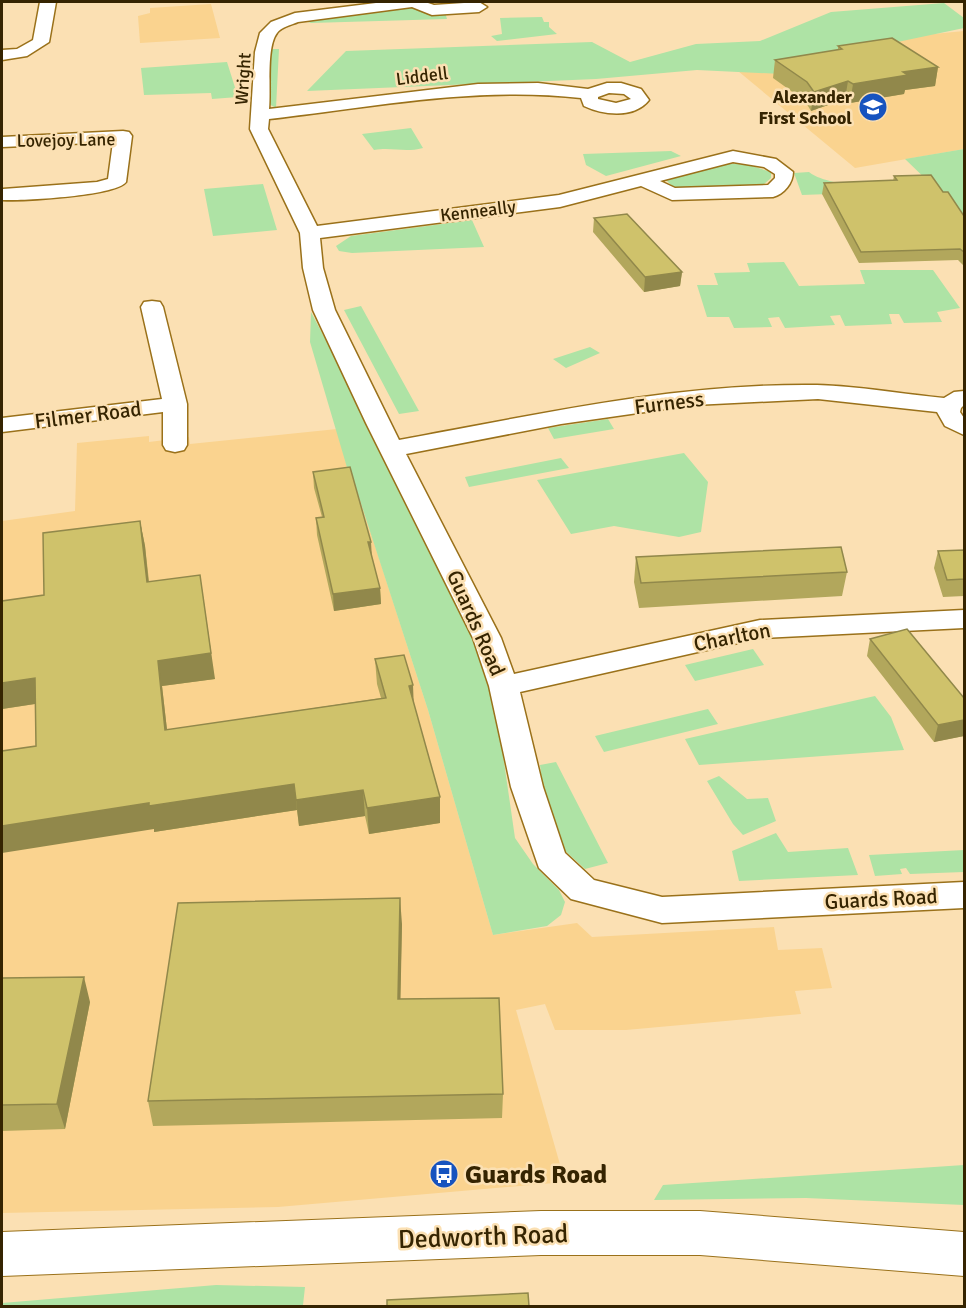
<svg xmlns="http://www.w3.org/2000/svg" width="966" height="1308" font-family="Signika,sans-serif">
<style>
.built{fill:#fad38f}
.green{fill:#aee3a5}
.lines{fill:none;stroke-linecap:round;stroke-linejoin:round}
.street-casing{stroke:#9a711a;stroke-width:3}
.secondary-casing{stroke:#9a711a;stroke-width:2}
.street{fill:#fff;fill-rule:evenodd}
.secondary{fill:#fff;fill-rule:evenodd}
.wall{fill:#b2a75c}
.shaded-wall{fill:#91884b}
.building{fill:#cfc26b;stroke:#91884b;stroke-width:1.5}
.labels{text-anchor:middle;stroke-width:5;stroke-linejoin:round;paint-order:stroke}
.far-street-label{font-size:18px;fill:#352401;stroke:#fbe0b3}
.far-poi-label{font-size:18px;font-weight:bold;fill:#352401;stroke:#fbe0b3;text-anchor:end}
.street-label{font-size:21px;fill:#352401;stroke:#fbe0b3}
.near-poi-label{font-size:26px;font-weight:bold;fill:#352401;stroke:#fbe0b3;text-anchor:start}
.near-street-label{font-size:26px;fill:#352401;stroke:#fbe0b3}
</style>
<rect width="100%" height="100%" fill="#fbe0b3"/>
<path class="built" d="M211 4 220 38 140 43 138 16 150 13V8Z
M964 31V149L855 168 738 71 728 54Z
M337 429 351 481H354L428 710 493 935 577 923 592 937 774 927 778 950 822 948 832 988 795 991 801 1014 626 1030H555L545 1004 516 1010 565 1182 278 1207 2 1213V521L75 511 77 443 149 436V442L189 437 190 444Z"/>
<path class="green" d="M944 3 964 18V28L888 44 782 74 697 70 596 79 307 91 346 51 592 42 630 62 696 44 760 41 831 12Z
M404 7 445 12 447 19 311 23 301 20Z
M542 17 544 22H549V27L557 34 497 41 491 36 502 34 500 18Z
M270 49H279L276 108 267 103Z
M227 62 238 97 212 99 211 93 144 95 141 68Z
M411 128 423 148C404 153 393 147 374 150L362 134Z
M964 149V216L905 159Z
M671 151 681 156 606 176 586 165 583 154Z
M723 163 749 165 771 172V178L763 185 682 188 673 187 665 179Z
M809 172C823 183 843 180 856 193L802 195 794 173Z
M263 184 277 230 213 236 204 189Z
M472 220 484 247 352 253 339 251 336 246 351 236Z
M784 262 799 286 865 284 860 270H933L960 308 937 312 942 322 904 323 899 314H889L892 324 845 326 840 315 830 316 835 325 785 328 779 317 768 318 772 327 734 328 729 317H707L697 285H718L714 273 750 272 747 263Z
M361 306 419 411 399 414 344 310Z
M311 312 373 430 491 672 515 838 533 864 559 890 565 902 561 915 547 926 493 935 428 710 354 482 351 481 310 342Z
M590 347 600 353 566 368 553 359Z
M608 419 614 429 554 439 548 428Z
M684 453 708 482 701 532 679 537 614 526 571 534 537 480Z
M561 458 569 468 469 487 465 477Z
M753 649 764 665 695 681 685 665Z
M875 696 891 717 904 750 699 765 685 739Z
M708 709 718 724 604 752 595 736Z
M556 762 608 863 585 869 552 839 547 823 540 765Z
M719 776 747 799 768 798 776 821 743 835 733 824 707 781Z
M776 833 788 852 848 848 858 875 739 881 732 851Z
M964 850V872L910 874 906 868 900 869 902 874 875 876 869 855Z
M964 1165V1205L806 1198 654 1200 663 1185Z
M216 1285 305 1287 303 1305 279 1306H2V1303Z"/>
<g class="lines">
<g class="street-casing">
<path id="street" d="M40 2H56L49 42 27 56 2 60V50L17 49 33 40Z
M384 2H425L434 5 479 2 487 7 479 12 432 15 412 7 298 22C291 25 281 27 277 33 266 47 271 90 269 109L478 84 538 83 588 89 607 83H621L641 89 649 100C634 119 603 115 584 106L581 98C477 86 372 107 269 119L268 129 317 226 559 195 733 151 776 159 793 172C793 183 784 194 773 197L672 200 641 186 560 207 320 238 323 268 335 310 399 440C536 415 676 383 817 385 859 386 902 394 944 398L954 392 964 391V405L961 408 960 412 964 418V435L945 426 937 412 818 399 694 405 561 424 406 454 501 638 514 674 760 620 964 610V628L760 638 520 692 543 787 565 853 594 880 662 897 964 882V908L662 923 571 899 539 868 511 787 489 686 473 638 366 423 313 310 303 268 300 233 250 129 255 52 260 33 271 22 295 13ZM609 93 624 94 631 99 616 103 598 99V97ZM733 162 764 167 775 174V178L768 185 675 188 660 181Z
M123 131 129 132 132 136 126 182C116 196 22 201 2 200L3 189 97 182 108 179 113 142 2 147V137Z
M152 301 160 302 163 307 187 404V445L184 450 175 452 166 450 163 445V412L2 432V418L162 399 141 307 144 302Z"/>
</g>
<g class="secondary-casing">
<path id="secondary" d="M541 1211H700L964 1232V1276L700 1255H541L2 1276V1232Z"/>
</g>
<use href="#street" class="street"/>
<use href="#secondary" class="secondary"/>
</g>
<path class="wall" d="M838 46 938 67 935 86 905 90 904 94 850 103 845 99 811 111 805 101 773 78 775 60 838 50Z
M894 176 943 192 964 216V266L958 260 859 263 822 194 824 183 893 181Z
M594 218 682 272 680 286 644 292 593 232Z
M313 472 372 558 380 588 381 604 334 611 317 535 316 518 322 517 314 488Z
M140 521 145 546 149 581 215 679 162 686 167 730 381 698 377 684 375 659 413 685V701L440 797V823L369 834 365 816 299 826 297 810 154 832V829L36 746 35 704 2 709V601L44 595Z
M964 550V596L943 597 934 568 938 551Z
M636 557 847 572 842 596 639 608 634 582Z
M870 639 964 698V736L934 742 867 656Z
M402 924 400 999 503 1094 502 1118 153 1126 148 1101Z
M2 978 90 1002 65 1129 2 1131Z"/>
<path class="shaded-wall" d="M938 67 935 86 905 90 904 94 850 103 853 84 903 72Z
M848 81 845 99 811 111 814 92Z
M682 272 680 286 644 292 645 277Z
M140 521 145 546 151 607 147 582Z
M368 542H371L372 559Z
M200 575 215 679 162 686 170 756 165 730 158 661Z
M380 588 381 604 334 611 333 594Z
M35 678 41 703 2 709V683Z
M413 685 414 711 409 686Z
M964 720V736L934 742 938 725Z
M294 784 297 810 154 832V829L2 853V826L149 803Z
M363 790 365 816 299 826 296 800Z
M440 797V823L369 834 367 808Z
M400 898 402 924 400 1024 398 999Z
M84 977 90 1002 65 1129 57 1104Z"/>
<path class="building" d="M892 38 938 67 903 72 908 75 853 84 848 81 814 92 807 82 775 60 842 49 838 46Z
M931 175 943 192H948L964 216V252L960 249 861 252 824 183 897 180 894 176Z
M627 214 682 272 645 277 594 218Z
M350 467 371 542H368L380 588 333 594 316 518 324 517 313 472Z
M140 521 147 582 200 575 211 653 158 661 165 730 386 698 375 659 404 655 413 685 409 686 440 797 367 808 363 790 296 800 294 784 149 806V803L2 826V751L36 746 35 678 2 683V601L44 595 43 533Z
M841 547 847 572 641 583 636 557Z
M964 550V579L947 580 938 551Z
M907 629 964 698V720L938 725 870 639Z
M400 898 398 999 499 998 503 1094 148 1101 178 903Z
M84 977 57 1104 2 1105V978Z
M528 1293 529 1306H387V1300Z"/>
<defs>
<g id="school-disc" transform="scale(1.5)"><circle r="9.5" fill="#1653bf" stroke="#fbe0b3"/><path d="M0-5L7-2L0 1L-7-2ZM-4 1L0 2.5L4 1V4Q0 6-4 4Z" fill="#fff"/></g>
<g id="bus-disc" transform="scale(1.5)"><circle r="9.5" fill="#1653bf" stroke="#fbe0b3"/><path d="M-5-6H5V4H4V6H2V4H-2V6H-4V4H-5ZM-3.5-4V0h7V-4ZM-3.5 1.2v1.5H-2V1.2ZM2 1.2v1.5H3.5V1.2Z" fill="#fff"/></g>
</defs>
<g fill-rule="evenodd">
<use href="#school-disc" x="873" y="107"/>
<use href="#bus-disc" x="444" y="1174"/>
</g>
<g class="labels">
<g class="far-street-label">
<text transform="translate(422 76) rotate(-7)" y="6">Liddell</text>
<text transform="translate(243 79) rotate(-86)" y="6">Wright</text>
<text transform="translate(66 140) rotate(-1)" y="6">Lovejoy Lane</text>
<text transform="translate(478 211) rotate(-7)" y="6">Kenneally</text>
</g>
<g class="far-poi-label">
<text x="852" y="103">Alexander<tspan x="852" dy="21">First School</tspan></text>
</g>
<g class="street-label">
<text transform="translate(669 403) rotate(-7)" y="7">Furness</text>
<text transform="translate(88 415) rotate(-7)" y="7">Filmer Road</text>
<text transform="translate(476 623) rotate(66)" y="7">Guards Road</text>
<text transform="translate(732 637) rotate(-11)" y="7">Charlton</text>
<text transform="translate(881 899) rotate(-3)" y="7">Guards Road</text>
</g>
<g class="near-poi-label">
<text x="465" y="1183">Guards Road</text>
</g>
<g class="near-street-label">
<text transform="translate(483 1236) rotate(-2)" y="9">Dedworth Road</text>
</g>
</g>
<rect width="966" height="1308" fill="none" stroke="#352401" stroke-width="6"/>
</svg>
